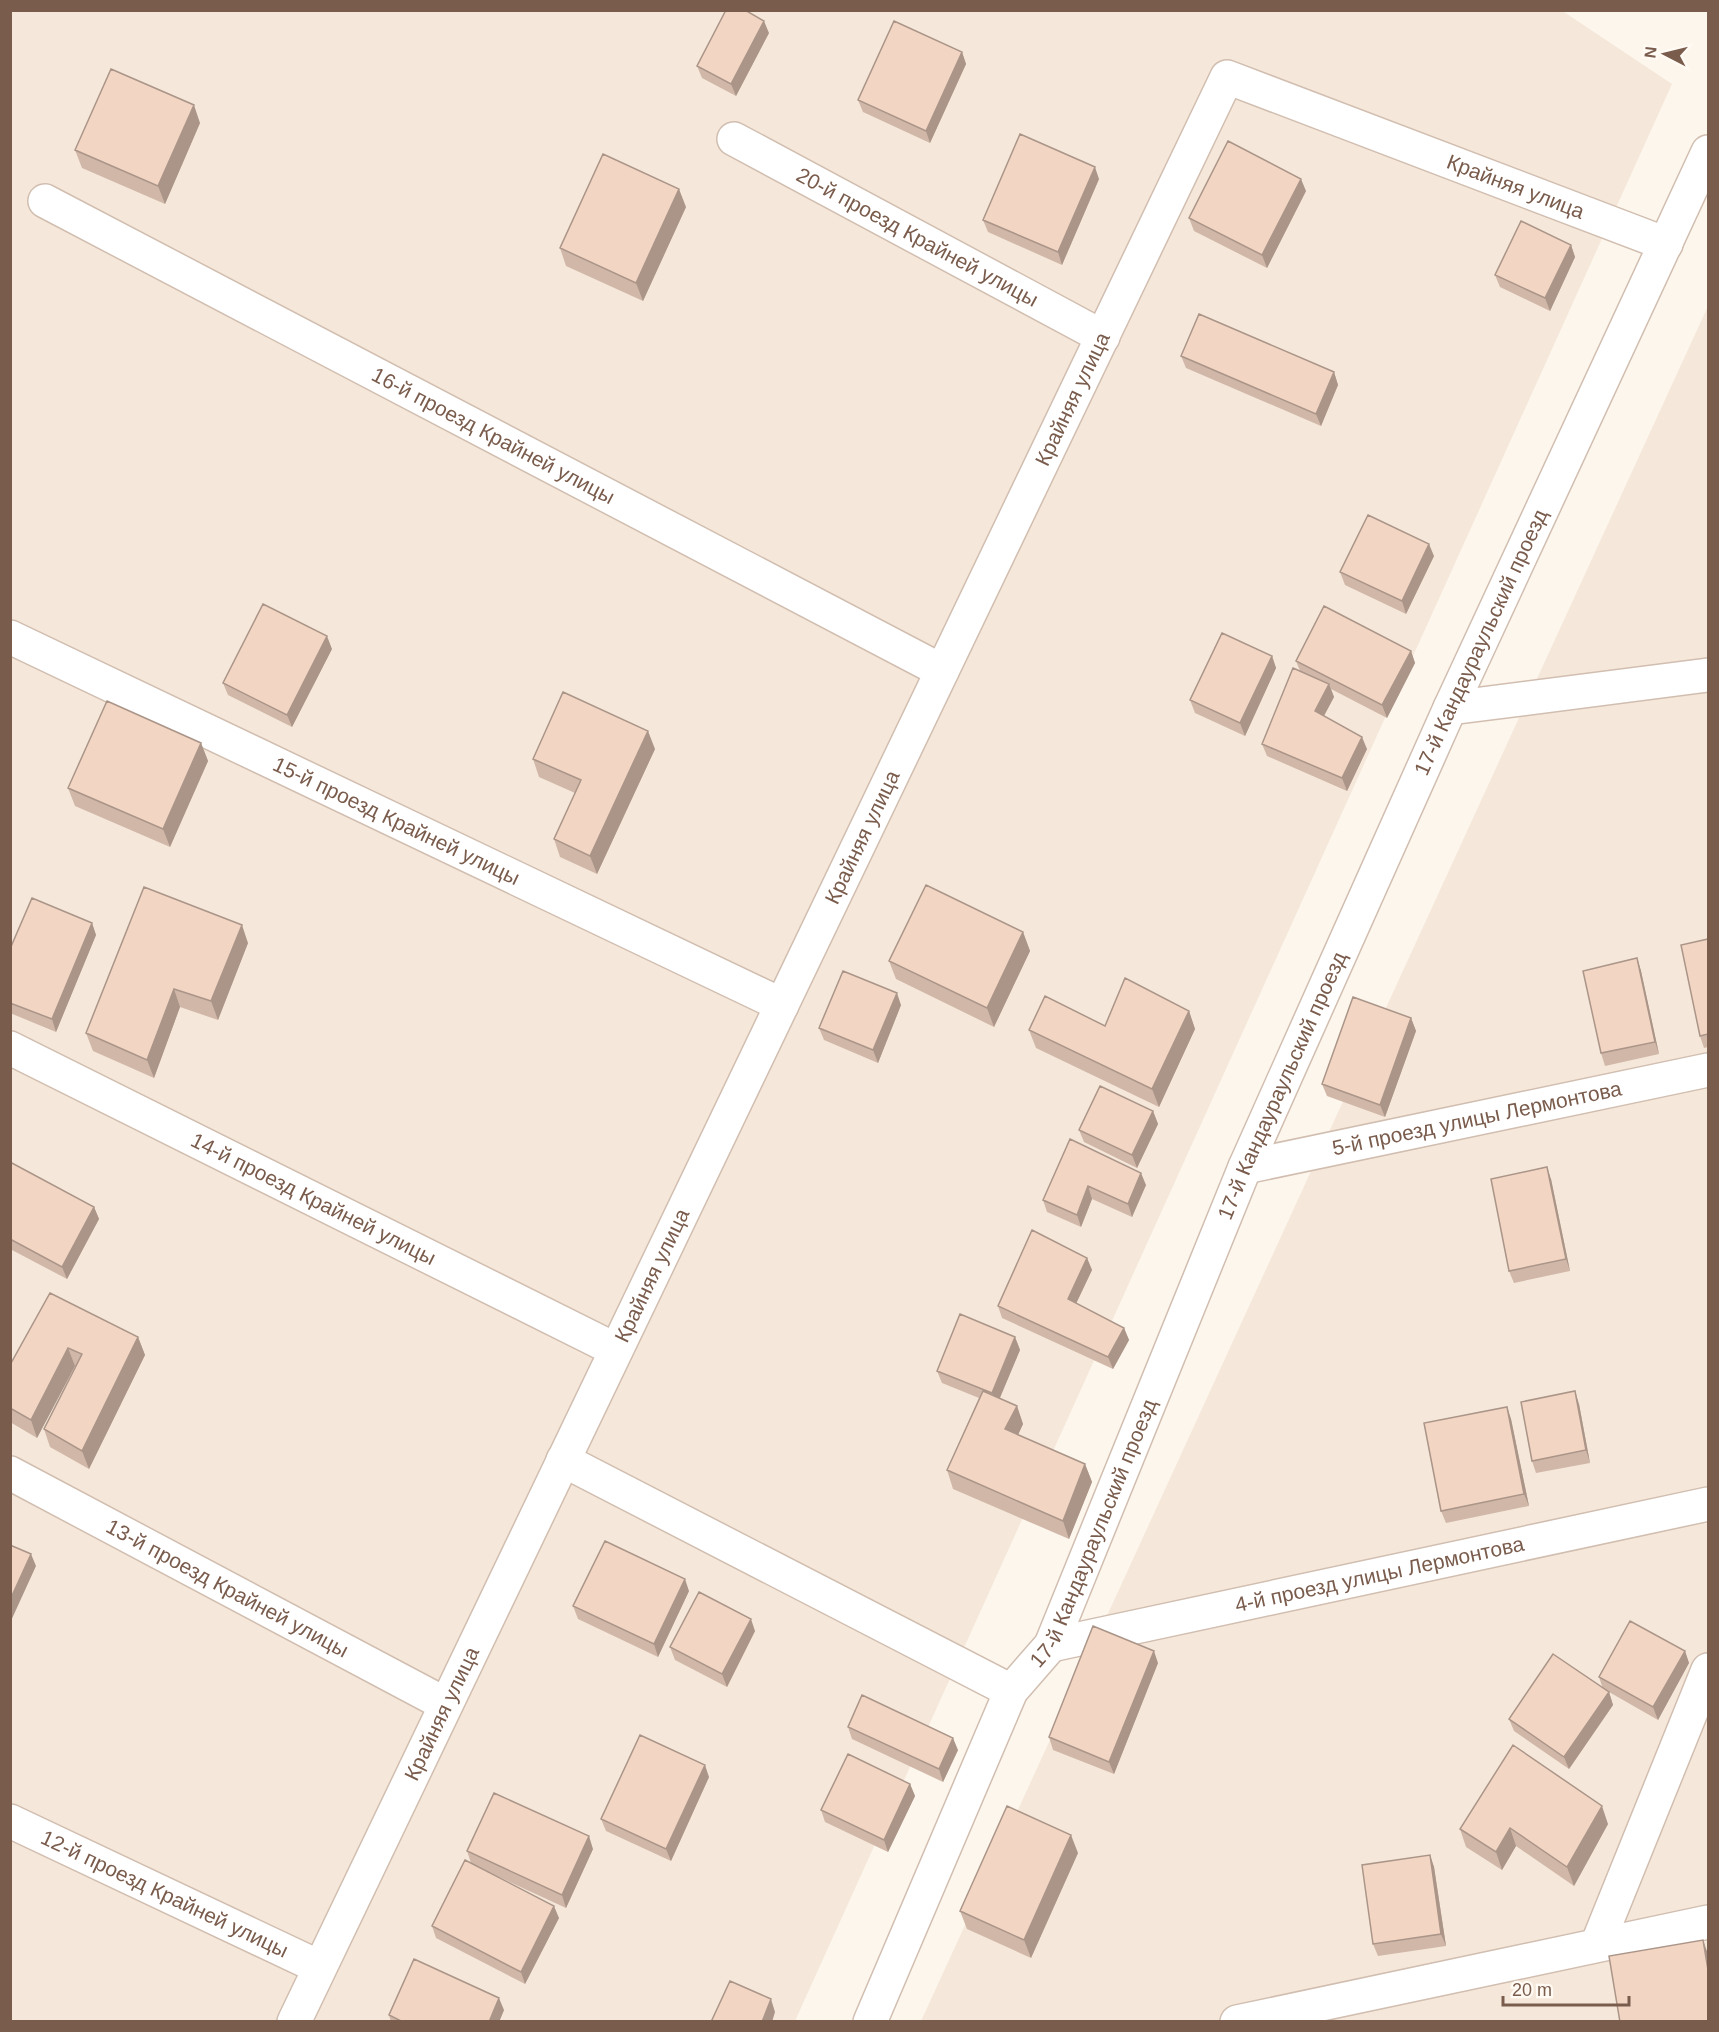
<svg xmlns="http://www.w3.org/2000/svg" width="1719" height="2032" font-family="Arial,sans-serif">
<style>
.residential{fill:#f5e8da}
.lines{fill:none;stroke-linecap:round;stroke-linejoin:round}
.minor-casing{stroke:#d1beb0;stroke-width:36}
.minor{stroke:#fff;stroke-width:33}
.wall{fill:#d1b7a8}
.shaded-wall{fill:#aa9588}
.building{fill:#f3d5c3;stroke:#aa9588;stroke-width:1.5}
.labels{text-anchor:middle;stroke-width:4.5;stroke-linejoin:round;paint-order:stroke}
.street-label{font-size:21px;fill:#7a5c4d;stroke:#fffaf3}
</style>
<rect width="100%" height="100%" fill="#fdf6ec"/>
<path class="residential" d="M1561 10 1672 84 795 2021 11 2022V11Z
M1708 306V2021H921Z"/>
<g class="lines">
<g class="minor-casing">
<g id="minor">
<path id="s1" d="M734 139 1103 337"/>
<path id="s2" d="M45 201 942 671"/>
<path id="s3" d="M10 637 782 1005"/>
<path d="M1450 708 1708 675"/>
<path id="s4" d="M10 1048 616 1350"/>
<path id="s5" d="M1245 1167 1708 1070"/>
<path d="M563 1460 1011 1691"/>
<path id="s6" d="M10 1473 445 1704"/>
<path id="s7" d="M1051 1645 1708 1504"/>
<path id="s8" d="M10 1821 319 1967"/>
<path d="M1597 1945 1708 1670"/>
<path id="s9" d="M294 2022 1227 77 1666 244"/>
<path id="s10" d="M870 2022 1011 1691 1051 1645 1245 1167 1450 708 1708 152"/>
<path d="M1237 2022 1708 1922"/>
</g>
</g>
<use href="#minor" class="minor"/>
</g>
<path class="wall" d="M769 33 736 96 702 78 697 66Z
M962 52 966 64 930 143 863 112 858 100Z
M200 123 165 204 82 168 75 150Z
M1099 179 1062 265 988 232 983 220Z
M1306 191 1267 268 1194 231 1189 218Z
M686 207 643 301 566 266 560 248Z
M1571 245 1575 257 1550 311 1500 287 1495 275Z
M1181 356 1334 372 1338 385 1321 426 1186 368Z
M1434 556 1406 614 1345 585 1340 572Z
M332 649 292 727 228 695 223 683Z
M1411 651 1415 663 1387 718 1331 689 1334 697 1324 716 1367 749 1347 791 1267 756 1262 744 1300 671 1296 661Z
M1272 656 1276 668 1245 736 1195 713 1190 700Z
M201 743 208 761 170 847 75 806 68 788Z
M655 749 597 874 560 857 554 839 575 793 539 777 533 759Z
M92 923 96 935 56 1032 10 1013V949Z
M1023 932 1030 951 994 1027 896 979 889 961Z
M1708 939V1047L1704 1048 1700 1036Z
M248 943 218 1020 180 1007 154 1078 93 1051 86 1033Z
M1637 958 1641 971 1659 1054 1605 1066 1601 1053Z
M901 1005 878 1063 824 1040 819 1028Z
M1189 1011 1195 1029 1159 1107 1036 1048 1029 1030 1105 1026Z
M1411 1018 1416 1031 1385 1117 1327 1096 1322 1084Z
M1153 1111 1158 1124 1137 1168 1084 1142 1079 1130Z
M1070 1139 1146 1185 1132 1217 1092 1199 1081 1227 1047 1212 1043 1200Z
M10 1162 94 1207 99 1219 67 1279 10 1249Z
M1551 1179 1570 1271 1514 1283 1509 1271Z
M1087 1258 1092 1270 1076 1304 1124 1328 1129 1340 1113 1369 1002 1318 998 1306Z
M50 1293 138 1337 145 1355 89 1469 50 1447 44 1429 76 1366H75L37 1438 10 1422V1365Z
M1015 1337 1020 1350 999 1399 1017 1406 1023 1424 1018 1435 1085 1464 1092 1482 1069 1539 953 1489 947 1470 979 1398 942 1383 937 1371Z
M1579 1404 1590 1463 1536 1473 1532 1461Z
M1507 1407 1511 1419 1529 1506 1446 1523 1441 1511Z
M689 1591 658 1657 578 1619 573 1606Z
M755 1631 727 1687 675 1660 670 1647Z
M1685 1651 1689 1663 1658 1720 1609 1692 1613 1705 1569 1769 1514 1731 1509 1719 1603 1689 1599 1677Z
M1158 1663 1114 1774 1053 1750 1049 1737Z
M848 1727 958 1750 943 1782 852 1739Z
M709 1777 671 1861 606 1831 601 1819Z
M910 1784 915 1796 888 1852 825 1822 821 1810Z
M1608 1824 1574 1886 1516 1846 1502 1870 1466 1847 1460 1829Z
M593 1849 566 1908 473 1865 559 1918 525 1984 436 1938 432 1926 471 1863 467 1851Z
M1078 1853 1031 1958 967 1929 960 1911Z
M1430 1855 1434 1867 1446 1946 1378 1956 1373 1944Z
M504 2010 499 2022H391L389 2015Z"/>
<path class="shaded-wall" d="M764 21 769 33 736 96 731 84Z
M962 52 966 64 930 143 926 131Z
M194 105 200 123 165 204 158 186Z
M1095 167 1099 179 1062 265 1058 252Z
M1301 179 1306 191 1267 268 1262 255Z
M679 189 686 207 643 301 636 283Z
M1571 245 1575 257 1550 311 1545 298Z
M1334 372 1338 385 1321 426 1316 414Z
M1429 544 1434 556 1406 614 1402 601Z
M327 636 332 649 292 727 287 715Z
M1411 651 1415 663 1387 718 1382 705Z
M1272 656 1276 668 1245 736 1240 723Z
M1329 684 1334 697 1320 723 1315 711Z
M648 731 655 749 597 874 590 856Z
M1362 737 1367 749 1347 791 1342 778Z
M201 743 208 761 170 847 163 829Z
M92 923 96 935 56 1032 52 1019Z
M242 925 248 943 218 1020 211 1001Z
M1023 932 1030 951 994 1027 987 1008Z
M1637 958 1641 971 1659 1054 1655 1042Z
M174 989 180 1007 154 1078 147 1060Z
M897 993 901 1005 878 1063 873 1050Z
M1189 1011 1195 1029 1159 1107 1152 1089Z
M1411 1018 1416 1031 1385 1117 1380 1105Z
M1153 1111 1158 1124 1137 1168 1132 1155Z
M1547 1167 1551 1179 1570 1271 1566 1259Z
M1141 1173 1146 1185 1132 1217 1128 1204Z
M1088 1186 1092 1199 1081 1227 1077 1215Z
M94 1207 99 1219 67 1279 62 1267Z
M1087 1258 1092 1270 1072 1312 1068 1299Z
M1124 1328 1129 1340 1113 1369 1108 1357Z
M138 1337 145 1355 89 1469 82 1451Z
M1015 1337 1020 1350 997 1405 992 1393Z
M68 1348 75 1366 37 1438 31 1420Z
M1575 1391 1579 1404 1590 1463 1586 1450Z
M1017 1406 1023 1424 1012 1448 1005 1429Z
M1507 1407 1511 1419 1529 1506 1524 1494Z
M1085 1464 1092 1482 1069 1539 1063 1521Z
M31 1554 36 1566 10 1623V1600Z
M685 1579 689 1591 658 1657 654 1644Z
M751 1619 755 1631 727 1687 722 1674Z
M1154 1651 1158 1663 1114 1774 1109 1762Z
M1685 1651 1689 1663 1658 1720 1653 1707Z
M1609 1692 1613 1705 1569 1769 1564 1757Z
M953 1738 958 1750 943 1782 939 1769Z
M705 1765 709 1777 671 1861 666 1849Z
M910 1784 915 1796 888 1852 884 1840Z
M1602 1806 1608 1824 1574 1886 1567 1867Z
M1510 1828 1516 1846 1502 1870 1496 1852Z
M1071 1835 1078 1853 1031 1958 1024 1940Z
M589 1836 593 1849 566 1908 562 1895Z
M1430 1855 1434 1867 1446 1946 1441 1934Z
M554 1906 559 1918 525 1984 521 1972Z
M1703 1940 1708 1954V1970Z
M499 1998 504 2010 499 2022H489Z
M771 1999 775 2012 772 2022H762Z"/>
<path class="building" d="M726 10H745L764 21 731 84 697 66Z
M894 21 962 52 926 131 858 100Z
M111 69 194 105 158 186 75 150Z
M1020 134 1095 167 1058 252 983 220Z
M1228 141 1301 179 1262 255 1189 218Z
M603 154 679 189 636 283 560 248Z
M1521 221 1571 245 1545 298 1495 275Z
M1199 314 1334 372 1316 414 1181 356Z
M1368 515 1429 544 1402 601 1340 572Z
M263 604 327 636 287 715 223 683Z
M1324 606 1411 651 1382 705 1296 661Z
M1222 633 1272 656 1240 723 1190 700Z
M1293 668 1329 684 1315 711 1362 737 1342 778 1262 744Z
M563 692 648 731 590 856 554 839 581 780 533 759Z
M107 701 201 743 163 829 68 788Z
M926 885 1023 932 987 1008 889 961Z
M144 887 242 925 211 1001 174 989 147 1060 86 1033Z
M32 898 92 923 52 1019 10 1003V949Z
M1708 939V1034L1700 1036 1681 945Z
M1637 958 1655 1042 1601 1053 1583 971Z
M843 971 897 993 873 1050 819 1028Z
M1125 978 1189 1011 1152 1089 1029 1030 1045 996 1105 1026Z
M1353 997 1411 1018 1380 1105 1322 1084Z
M1100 1086 1153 1111 1132 1155 1079 1130Z
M1070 1139 1141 1173 1128 1204 1088 1186 1077 1215 1043 1200Z
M10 1162 94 1207 62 1267 10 1239Z
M1547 1167 1566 1259 1509 1271 1491 1179Z
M1032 1230 1087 1258 1068 1299 1124 1328 1108 1357 998 1306Z
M50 1293 138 1337 82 1451 44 1429 82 1354 68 1348 31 1420 10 1408V1365Z
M960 1314 1015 1337 992 1393 937 1371Z
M983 1391 1017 1406 1005 1429 1085 1464 1063 1521 947 1470Z
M1575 1391 1586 1450 1532 1461 1521 1402Z
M1507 1407 1524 1494 1441 1511 1424 1423Z
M605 1541 685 1579 654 1644 573 1606Z
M10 1545 31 1554 10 1600Z
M699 1592 751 1619 722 1674 670 1647Z
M1630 1621 1685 1651 1653 1707 1599 1677Z
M1093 1626 1154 1651 1109 1762 1049 1737Z
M1553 1654 1609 1692 1564 1757 1509 1719Z
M862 1695 953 1738 939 1769 848 1727Z
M640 1735 705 1765 666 1849 601 1819Z
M1513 1745 1602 1806 1567 1867 1510 1828 1496 1852 1460 1829Z
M848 1754 910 1784 884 1840 821 1810Z
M494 1793 589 1836 562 1895 467 1851Z
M1007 1806 1071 1835 1024 1940 960 1911Z
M1430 1855 1441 1934 1373 1944 1362 1865Z
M465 1860 554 1906 521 1972 432 1926Z
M1703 1940 1708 1970V2022H1620L1609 1956Z
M414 1959 499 1998 489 2022H403L389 2015Z
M730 1981 771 1999 762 2022H711Z"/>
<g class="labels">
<g class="street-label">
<text dy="7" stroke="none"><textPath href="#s9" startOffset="2466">Крайняя улица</textPath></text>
<text dy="7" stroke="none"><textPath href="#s1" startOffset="208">20-й проезд Крайней улицы</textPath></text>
<text dy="7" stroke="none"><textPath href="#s9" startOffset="1800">Крайняя улица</textPath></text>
<text dy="7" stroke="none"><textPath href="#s2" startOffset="506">16-й проезд Крайней улицы</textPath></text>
<text dy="7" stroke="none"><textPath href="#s10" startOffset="1512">17-й Кандаураульский проезд</textPath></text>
<text dy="7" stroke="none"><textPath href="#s3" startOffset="428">15-й проезд Крайней улицы</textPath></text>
<text dy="7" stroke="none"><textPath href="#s9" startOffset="1314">Крайняя улица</textPath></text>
<text dy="7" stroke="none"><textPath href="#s10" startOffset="1026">17-й Кандаураульский проезд</textPath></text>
<text dy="7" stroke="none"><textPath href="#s5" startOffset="237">5-й проезд улицы Лермонтова</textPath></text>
<text dy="7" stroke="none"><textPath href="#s4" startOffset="339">14-й проезд Крайней улицы</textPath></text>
<text dy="7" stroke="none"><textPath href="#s9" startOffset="828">Крайняя улица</textPath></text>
<text dy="7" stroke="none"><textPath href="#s10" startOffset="540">17-й Кандаураульский проезд</textPath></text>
<text dy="7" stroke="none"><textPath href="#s7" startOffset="336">4-й проезд улицы Лермонтова</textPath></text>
<text dy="7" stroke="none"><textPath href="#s6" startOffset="246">13-й проезд Крайней улицы</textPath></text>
<text dy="7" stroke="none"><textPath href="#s9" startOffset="342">Крайняя улица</textPath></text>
<text dy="7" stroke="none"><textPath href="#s8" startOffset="171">12-й проезд Крайней улицы</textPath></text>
</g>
</g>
<rect width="1719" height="2032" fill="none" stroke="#7a5c4d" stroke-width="24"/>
<g transform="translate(1665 54) rotate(277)" stroke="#fffaf3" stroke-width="4.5" paint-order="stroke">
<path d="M0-4.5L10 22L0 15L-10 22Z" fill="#7a5c4d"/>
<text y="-9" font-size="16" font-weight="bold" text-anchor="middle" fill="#7a5c4d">N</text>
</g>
<path d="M1503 1996v9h126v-9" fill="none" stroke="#7a5c4d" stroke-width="3"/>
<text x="1512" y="1996" font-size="18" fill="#7a5c4d" stroke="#fffaf3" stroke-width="4.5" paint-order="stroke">20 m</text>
</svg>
